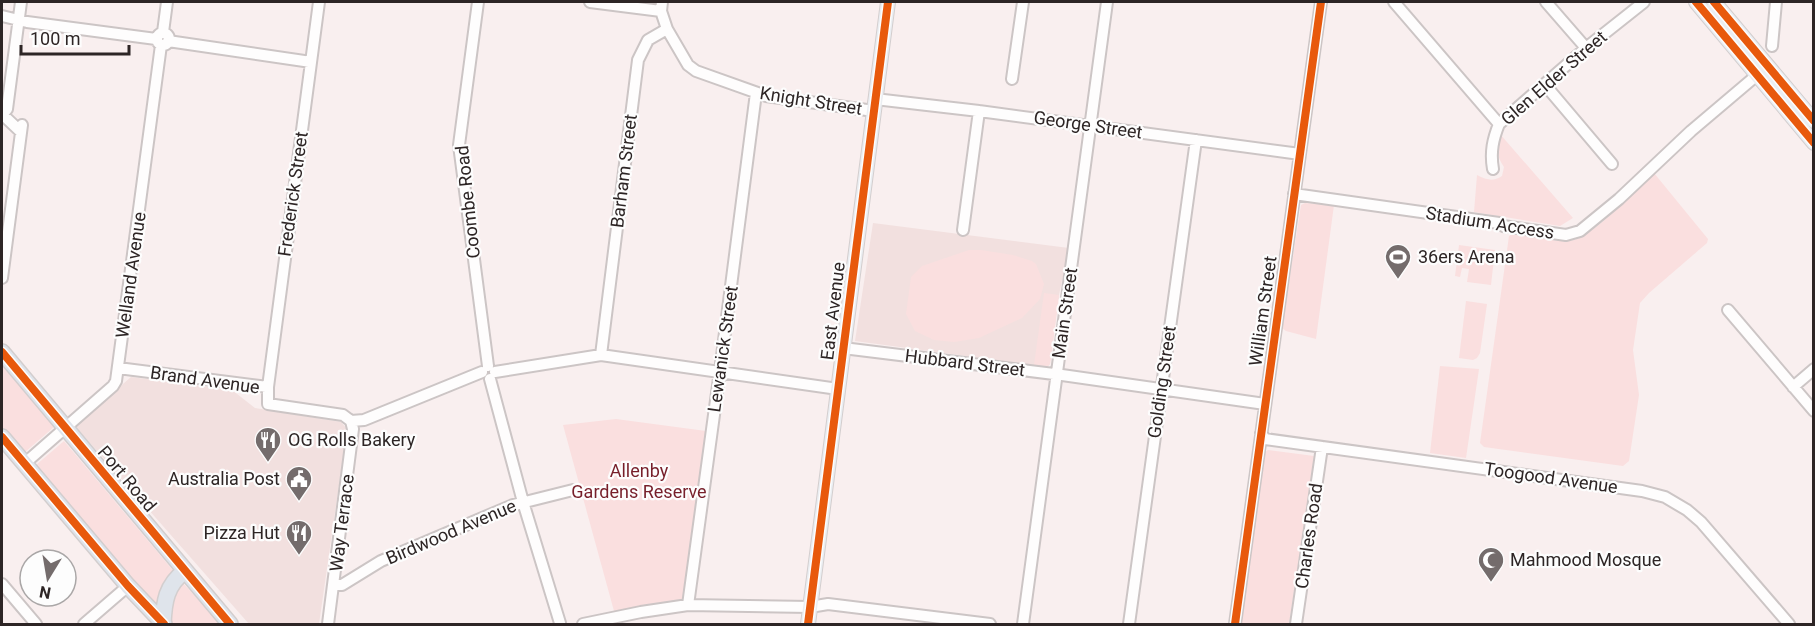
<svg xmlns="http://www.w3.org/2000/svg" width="1815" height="626" font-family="Roboto,sans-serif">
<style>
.built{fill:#f2e0df}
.green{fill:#fadfdf}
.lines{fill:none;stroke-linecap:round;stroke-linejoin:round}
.minor-casing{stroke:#ccc5c5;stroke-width:14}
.major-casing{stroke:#d3cece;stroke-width:16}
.highway-casing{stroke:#d3cece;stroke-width:18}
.minor{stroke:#fefdfd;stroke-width:10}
.major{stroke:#ebeef2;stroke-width:14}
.highway{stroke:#dfe4eb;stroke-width:15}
.cycleway-casing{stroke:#fdfdfd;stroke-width:11}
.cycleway{stroke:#e8590c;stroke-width:8}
.labels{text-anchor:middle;stroke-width:4.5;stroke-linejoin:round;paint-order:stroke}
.street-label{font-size:18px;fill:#2d2525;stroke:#fdfdfd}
.poi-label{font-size:18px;fill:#2d2525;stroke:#fdfdfd;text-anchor:start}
.park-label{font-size:18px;fill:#771f2a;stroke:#fdfdfd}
</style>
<rect width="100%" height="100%" fill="#f9efef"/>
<path class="built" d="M873 223 1069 248 1059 295 1050 364 1047 367 855 341Z
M131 377 232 390 255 408 341 422 347 429 319 624H249L76 427 77 424Z"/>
<path class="green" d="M1500 134 1573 218 1560 226 1474 212 1477 175C1487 180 1493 182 1502 176L1504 167C1496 155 1496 148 1500 134Z
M1654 173 1708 239 1707 243 1649 293 1640 303 1633 350 1639 395 1629 461 1623 466 1484 447 1480 443 1509 236 1514 233C1529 235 1560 244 1574 240 1595 234 1637 189 1654 173Z
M1305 203 1334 205 1316 339 1286 331 1282 328 1301 205Z
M1459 245 1495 250 1491 285 1467 282 1469 269 1462 268 1460 277 1455 276Z
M969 250H981L1013 255 1032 261 1036 264 1044 284 1040 299 1022 318 979 338 954 342 934 340 915 331 906 314 911 277 922 266Z
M1044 293 1059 295 1050 364 1047 367 1034 365Z
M1466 301 1487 304 1480 353 1477 358 1473 360 1459 358Z
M2 365 54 427 24 453 2 427Z
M1440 366 1479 369 1466 458 1430 453Z
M616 419 706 431 685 599 614 611 563 425Z
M64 441 176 574 160 615 36 465Z
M1268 450 1314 456 1289 624H1241L1265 452Z
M182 582 221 624H169L171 595Z"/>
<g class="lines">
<g class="minor-casing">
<path id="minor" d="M478 2 459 145 488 366
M590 2 661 11
M1394 2 1499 124
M1546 2 1586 48
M2 16 27 22 156 39
M667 29 688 65 696 71 766 96 874 111
M163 32 167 2
M157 39a6 6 0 1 1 12 0a6 6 0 1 1-12 0Z
M168 41 311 62
M1772 46 1776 2
M1012 79 1023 2
M1546 86 1612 164
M875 99 979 111 1300 154
M2 115 7 109 21 2
M3 115 21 132
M1493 169C1490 152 1493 139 1499 124L1586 48 1644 2
M1294 194 1499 223 1503 226 1566 235 1580 231 1619 199 1691 131 1763 70
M963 230 979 111
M2 278 22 125
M1728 310 1814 411
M843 348 1062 375 1265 404
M601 355 638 60 648 40 667 29 661 11 662 2
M118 368 268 387V404L343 415 351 421 364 420 482 372
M495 372 601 355 838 389
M490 379 523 502 560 623
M268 387 319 2
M1793 387 1814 369
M1261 433 1265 439 1642 491 1665 497 1687 510 1701 522 1789 624
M24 464 113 386 116 381 161 45
M2 584 36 624
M334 585H342L381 561 513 505 573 490
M688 605 720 371 756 93
M84 624 128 586
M328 624 353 429 351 421
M583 624 641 612 688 605 810 607 828 604 990 624
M1023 624 1107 2
M1129 624 1196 140
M1235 624 1321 2
M1296 624 1322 447"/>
</g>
<g class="major-casing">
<path id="major" d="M1696 2 1814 143
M1714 2 1814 121
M808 624 888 2"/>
</g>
<g class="highway-casing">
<path id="highway" d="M2 352 230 624
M2 437 128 586 164 624
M163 624C164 602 166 585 185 571"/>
</g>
<use href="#minor" class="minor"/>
<use href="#major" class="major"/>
<use href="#highway" class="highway"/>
<g class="cycleway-casing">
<path id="cycleway" d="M1696 2 1814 143
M1714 2 1814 121
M2 352 230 624
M2 437 128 586 164 624
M808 624 888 2
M1235 624 1321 2"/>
</g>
<use href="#cycleway" class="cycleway"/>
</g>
<defs>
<g id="stadium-pin" transform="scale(1.35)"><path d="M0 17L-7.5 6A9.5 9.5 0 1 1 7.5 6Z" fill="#746c6c" stroke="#fdfdfd"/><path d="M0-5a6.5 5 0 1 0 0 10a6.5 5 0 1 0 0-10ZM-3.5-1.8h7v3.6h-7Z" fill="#fff"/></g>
<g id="restaurant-pin" transform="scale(1.35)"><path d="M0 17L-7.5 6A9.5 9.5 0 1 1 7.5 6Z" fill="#746c6c" stroke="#fdfdfd"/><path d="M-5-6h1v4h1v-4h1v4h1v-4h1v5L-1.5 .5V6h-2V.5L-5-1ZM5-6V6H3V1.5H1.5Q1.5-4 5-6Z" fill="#fff"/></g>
<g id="civic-pin" transform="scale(1.35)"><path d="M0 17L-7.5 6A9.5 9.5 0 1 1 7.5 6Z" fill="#746c6c" stroke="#fdfdfd"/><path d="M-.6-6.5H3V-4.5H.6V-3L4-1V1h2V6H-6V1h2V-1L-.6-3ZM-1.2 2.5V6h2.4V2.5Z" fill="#fff"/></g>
<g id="mosque-pin" transform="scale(1.35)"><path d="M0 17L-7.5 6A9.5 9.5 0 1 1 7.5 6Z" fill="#746c6c" stroke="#fdfdfd"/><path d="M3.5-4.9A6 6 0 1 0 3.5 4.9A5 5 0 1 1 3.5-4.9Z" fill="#fff"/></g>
</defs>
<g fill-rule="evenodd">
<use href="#stadium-pin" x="1398" y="257"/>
<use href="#restaurant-pin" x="268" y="440"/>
<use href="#civic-pin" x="299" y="479"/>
<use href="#restaurant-pin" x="299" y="533"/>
<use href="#mosque-pin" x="1491" y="560"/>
</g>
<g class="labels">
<g class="street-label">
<text transform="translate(1554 78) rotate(-41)" y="6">Glen Elder Street</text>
<text transform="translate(811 101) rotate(9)" y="6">Knight Street</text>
<text transform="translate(1088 125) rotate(8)" y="6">George Street</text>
<text transform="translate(624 171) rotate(-83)" y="6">Barham Street</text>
<text transform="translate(293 194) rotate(-82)" y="6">Frederick Street</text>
<text transform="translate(468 202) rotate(-96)" y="6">Coombe Road</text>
<text transform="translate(1490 223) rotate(9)" y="6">Stadium Access</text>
<text transform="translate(131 275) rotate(-82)" y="6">Welland Avenue</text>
<text transform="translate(833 311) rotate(-83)" y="6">East Avenue</text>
<text transform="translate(1263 311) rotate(-82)" y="6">William Street</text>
<text transform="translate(1065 313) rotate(-82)" y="6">Main Street</text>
<text transform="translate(723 349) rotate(-82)" y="6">Lewanick Street</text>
<text transform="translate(965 363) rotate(7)" y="6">Hubbard Street</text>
<text transform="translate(205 380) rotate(8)" y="6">Brand Avenue</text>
<text transform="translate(1162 382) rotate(-82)" y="6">Golding Street</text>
<text transform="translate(1551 478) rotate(8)" y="6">Toogood Avenue</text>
<text transform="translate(127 479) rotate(50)" y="6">Port Road</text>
<text transform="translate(342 523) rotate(-83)" y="6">Way Terrace</text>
<text transform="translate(451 532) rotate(-23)" y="6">Birdwood Avenue</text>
<text transform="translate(1309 536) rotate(-82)" y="6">Charles Road</text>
</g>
<g class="poi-label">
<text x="1418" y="263">36ers Arena</text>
<text x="288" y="446">OG Rolls Bakery</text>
<text x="280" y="485" text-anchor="end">Australia Post</text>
<text x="280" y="539" text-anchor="end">Pizza Hut</text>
<text x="1510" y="566">Mahmood Mosque</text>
</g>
<g class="park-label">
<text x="639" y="477">Allenby<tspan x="639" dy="21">Gardens Reserve</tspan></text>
</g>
</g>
<rect width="1815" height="626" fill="none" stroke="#2d2525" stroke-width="6"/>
<g transform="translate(48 578) rotate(191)"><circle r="28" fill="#fdfdfd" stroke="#aaa7a7" stroke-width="1.5"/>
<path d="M0-4.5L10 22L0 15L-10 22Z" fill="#746c6c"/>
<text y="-9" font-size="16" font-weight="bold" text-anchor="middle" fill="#2d2525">N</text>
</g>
<path d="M21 45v9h108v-9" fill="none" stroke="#2d2525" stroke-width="3"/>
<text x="30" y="45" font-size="18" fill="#2d2525" stroke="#fdfdfd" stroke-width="4.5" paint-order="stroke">100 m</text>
</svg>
